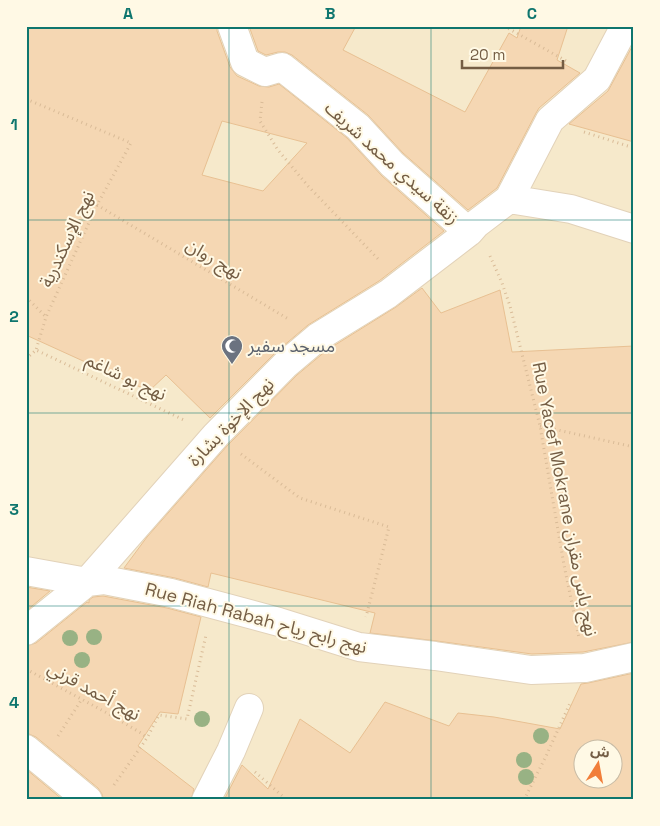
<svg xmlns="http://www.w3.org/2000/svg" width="660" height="826" font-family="'Space Grotesk','Noto Sans Arabic',sans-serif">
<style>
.residential{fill:#f6e9cb;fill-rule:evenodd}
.building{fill:#f5d7b3;stroke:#e8c092;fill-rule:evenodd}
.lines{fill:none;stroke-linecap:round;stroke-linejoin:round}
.minor-casing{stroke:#e2d2b9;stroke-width:30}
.path{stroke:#d9bb97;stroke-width:3;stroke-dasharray:1 4;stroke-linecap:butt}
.minor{stroke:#fff;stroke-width:28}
.tree{fill:#98b284}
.grid{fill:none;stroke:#0f766e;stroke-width:1;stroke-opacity:0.55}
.labels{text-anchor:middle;stroke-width:4;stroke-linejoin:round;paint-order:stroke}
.street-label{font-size:18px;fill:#745d44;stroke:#fff9e5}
.worship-label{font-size:18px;fill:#5b616d;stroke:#fff9e5;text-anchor:start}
.neatline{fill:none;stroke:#0f766e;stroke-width:2}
.grid-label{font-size:16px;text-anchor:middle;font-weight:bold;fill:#0f766e}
</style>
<rect width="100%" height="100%" fill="#fef6dd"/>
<path class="residential" d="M26 26H634V800H26ZM582 748H612V778H582Z"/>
<path class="building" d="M26 26H217V31L230 67 237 76 259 86 269 87 279 84 347 138 382 176 444 231 379 281 308 325 275 353 210 418 166 375 149 391 26 335ZM222 121 307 143 263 191 202 175Z
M249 26H356L343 50 465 112 509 33 517 38 521 26H568L557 60 580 73 539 108 536 113 497 188 468 210 403 153 368 115 292 55 285 52H278L266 55 258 51Z
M634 43V142L569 124 608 91Z
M422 288 441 313 500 290 512 352 634 346V642L583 652 532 654 437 641 370 633 375 613 211 573 208 587 175 578 124 568 147 537 227 446 297 375 327 350 396 307Z
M26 587 50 591 26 611Z
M103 596 167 608 201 617 178 714 160 712 138 746 194 789 191 800H105L103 798 102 794 98 788 36 737 29 734H26V646L36 643 87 602 89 603V600L93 597Z
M634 673V800H224L242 765 268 789 300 719 350 753 385 702 449 726 458 713 494 717 560 729 581 684 588 683ZM582 748H612V778H582Z
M26 769 63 800H26Z"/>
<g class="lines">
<g class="minor-casing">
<path id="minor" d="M232 26 245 62 265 72 282 67 358 127 392 164 469 232
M509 199 571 209 634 229
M26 571 87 582 104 580 171 593 279 622 359 647 435 656 531 670 585 668 634 657
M26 631 87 582 216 435 286 364 318 337 388 294 469 232 476 224 509 199 550 120 597 79 625 26
M26 749 88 800
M206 800 231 751 249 708"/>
</g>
<path class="path" d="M504 26 568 62
M26 99 131 143 97 205 46 317 36 350
M262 102 260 121 278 150 308 186 380 261
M584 132 634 148
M97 205 290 320
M490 256 502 283 510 306 540 426 564 565 579 638
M26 297 46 317
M26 359 36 350 186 421
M540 426 634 447
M241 454 300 498 389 527 366 617
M26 669 107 713 141 733 147 738
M58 736 82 699
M255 772 287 800
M114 785 147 738 159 715 187 719 206 635
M524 800 547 754 571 701"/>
<use href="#minor" class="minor"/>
</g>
<g class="tree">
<circle cx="94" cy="637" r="8"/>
<circle cx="70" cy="638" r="8"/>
<circle cx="82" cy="660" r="8"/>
<circle cx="202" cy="719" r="8"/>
<circle cx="541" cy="736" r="8"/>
<circle cx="524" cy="760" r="8"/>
<circle cx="526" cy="777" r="8"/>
</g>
<path class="grid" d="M229 26V800M431 26V800M26 220H634M26 413H634M26 606H634"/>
<defs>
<g id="mosque-pin" transform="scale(1.125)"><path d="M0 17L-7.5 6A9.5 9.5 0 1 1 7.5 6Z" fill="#6b7280" stroke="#fff9e5"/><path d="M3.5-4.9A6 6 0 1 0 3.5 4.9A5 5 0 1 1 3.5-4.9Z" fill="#fff"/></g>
</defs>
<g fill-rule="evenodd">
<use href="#mosque-pin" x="232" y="346"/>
</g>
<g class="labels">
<g class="street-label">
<text transform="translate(392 163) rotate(42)" y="6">زنقة سيدي محمد شريف</text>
<text transform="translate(67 239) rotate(-65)" y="6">نهج الإسكندرية</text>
<text transform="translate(214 259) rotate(31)" y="6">نهج روان</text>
<text transform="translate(126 377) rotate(25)" y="6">نهج بو شاغم</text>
<text transform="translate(231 422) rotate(-46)" y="6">نهج الإخوة بشارة</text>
<text transform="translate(565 499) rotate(79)" y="6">Rue Yacef Mokrane نهج ياس مقران</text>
<text transform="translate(256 618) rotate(15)" y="6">Rue Riah Rabah نهج رابح رياح</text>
<text transform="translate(94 691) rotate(29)" y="6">نهج أحمد قرني</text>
</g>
<g class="worship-label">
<text x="248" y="352">مسجد سفير</text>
</g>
</g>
<rect width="660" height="826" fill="none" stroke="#fff9e5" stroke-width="55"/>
<g transform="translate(598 764) rotate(11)"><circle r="24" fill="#fff9e5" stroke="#c7bba5"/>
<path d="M0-4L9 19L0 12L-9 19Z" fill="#f17e39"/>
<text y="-8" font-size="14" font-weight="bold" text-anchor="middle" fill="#745d44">ش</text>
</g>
<path d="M462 60v8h101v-8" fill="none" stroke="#745d44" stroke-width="2.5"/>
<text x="470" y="60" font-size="15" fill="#745d44" stroke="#fff9e5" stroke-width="4" paint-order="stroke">20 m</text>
<rect x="28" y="28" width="604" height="770" class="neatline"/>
<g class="grid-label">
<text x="128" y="19">A</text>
<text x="330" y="19">B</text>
<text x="532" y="19">C</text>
<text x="14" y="130">1</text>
<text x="14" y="322">2</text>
<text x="14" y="515">3</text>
<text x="14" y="708">4</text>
</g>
</svg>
